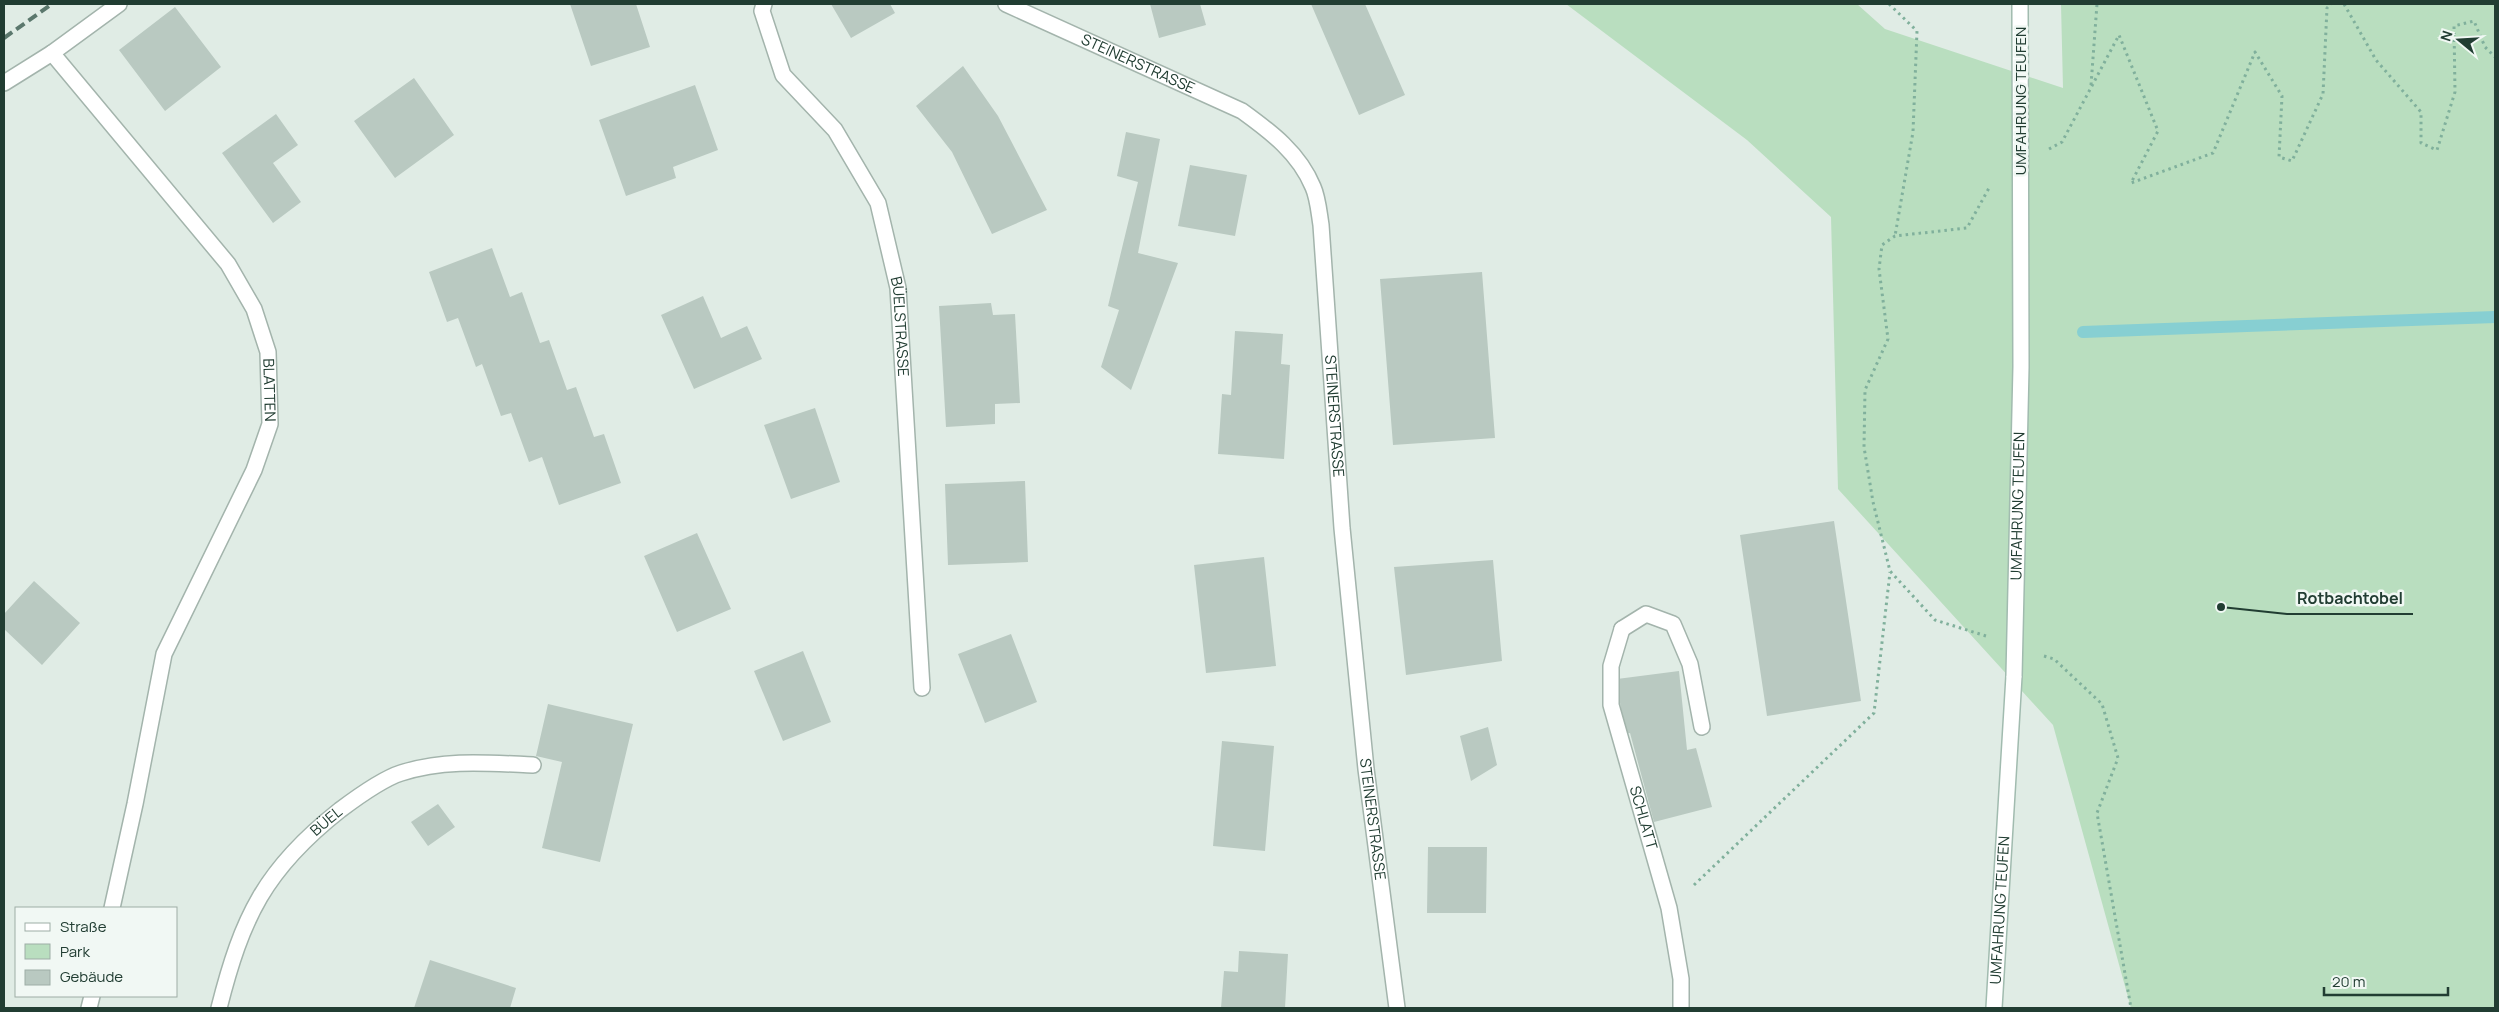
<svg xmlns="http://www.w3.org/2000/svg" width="2499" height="1012" font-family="Manrope,sans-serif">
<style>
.green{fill:#b9debf}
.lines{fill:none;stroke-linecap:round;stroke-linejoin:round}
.stream{stroke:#87cfd2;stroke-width:12}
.building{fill:#b9c9c1}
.service-casing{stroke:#a3b4ac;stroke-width:18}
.minor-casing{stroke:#a3b4ac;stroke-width:18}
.tertiary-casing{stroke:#a3b4ac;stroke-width:18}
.secondary-casing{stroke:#a1bbaf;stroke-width:18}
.path{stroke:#80b09c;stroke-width:3;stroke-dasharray:2.5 4;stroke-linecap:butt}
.service{stroke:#fff;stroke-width:15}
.minor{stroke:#fff;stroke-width:15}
.tertiary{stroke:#fff;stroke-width:15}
.secondary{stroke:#fff;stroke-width:15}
.rail{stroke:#5b786d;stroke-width:4;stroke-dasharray:10 5;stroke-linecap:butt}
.secondary-bridge-casing{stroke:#a1bbaf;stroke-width:18;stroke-linecap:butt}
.secondary-bridge{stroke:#fff;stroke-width:15}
.labels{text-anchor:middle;stroke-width:5;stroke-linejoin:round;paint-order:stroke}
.street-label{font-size:15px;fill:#213d32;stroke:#f1f8f4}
.leader{fill:none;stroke:#213d32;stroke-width:2}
.callout-dot{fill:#213d32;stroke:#f1f8f4;stroke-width:2}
.callout-label{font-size:16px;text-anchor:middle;font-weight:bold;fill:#213d32;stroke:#f1f8f4;stroke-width:5;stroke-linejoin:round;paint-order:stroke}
</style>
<rect width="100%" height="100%" fill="#e0ece5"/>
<path class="green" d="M1566 4H1857L1885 29 2063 88 2061 4H2495V1008H2131L2053 725 1838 489 1831 217 1747 140Z"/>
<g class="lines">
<path class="stream" d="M2083 332 2495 317"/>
</g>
<path class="building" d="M570 4H636L650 47 591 66Z
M831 4H890L895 13 851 38Z
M1150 4H1200L1206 25 1159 38Z
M1311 4H1365L1405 95 1359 115Z
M175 7 221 67 165 111 119 50Z
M963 66 998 116 1047 210 992 234 952 152 916 106Z
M414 78 454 135 395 178 354 121Z
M695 85 718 150 673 167 676 178 626 196 599 120Z
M276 114 298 145 273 163 301 202 273 223 222 153Z
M1126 132 1160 139 1138 253 1178 263 1131 390 1101 367 1119 310 1108 306 1138 182 1117 176Z
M1190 165 1247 175 1235 236 1178 226Z
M492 248 510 297 522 292 540 343 549 340 567 390 576 387 594 437 604 434 621 483 559 505 542 457 529 462 511 413 501 416 482 364 476 367 458 318 447 322 429 272Z
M1482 272 1495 438 1393 445 1380 279Z
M703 296 721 338 747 326 762 359 694 389 661 315Z
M991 303 993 315 1015 314 1020 403 995 404V424L946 427 939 306Z
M1235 331 1283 334 1281 364 1290 365 1284 459 1218 454 1222 394 1231 395Z
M815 408 840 482 791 499 764 425Z
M1025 481 1028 562 948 565 945 484Z
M1834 521 1861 701 1767 716 1740 535Z
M697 533 731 609 677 632 644 556Z
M1264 557 1276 666 1206 673 1194 565Z
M1493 560 1502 661 1406 675 1394 567Z
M34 581 80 623 42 665 4 629V614Z
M1011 634 1037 702 985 723 958 654Z
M803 651 831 722 783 741 754 671Z
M1679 671 1687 750 1696 748 1712 807 1654 822 1630 733 1624 734 1617 679Z
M548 704 633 724 600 862 542 848 562 762 536 756Z
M1488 727 1497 765 1471 781 1460 736Z
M1222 741 1274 746 1265 851 1213 846Z
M438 804 455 827 428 846 411 822Z
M1428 847H1487L1486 913H1427Z
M1239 951 1288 954 1285 1008H1221L1224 971 1238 972Z
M430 960 516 988 510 1008H414Z"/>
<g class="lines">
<g class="service-casing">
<g id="service">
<path id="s1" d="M52 53 228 264 254 309 268 352 270 424 254 470 164 654 135 804 112 908"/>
<path d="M1622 629 1646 614 1673 624 1690 664 1702 727"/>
<path d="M89 1008 92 996"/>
<path id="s2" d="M219 1008C242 917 265 869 340 810 356 798 382 779 401 773 444 759 488 763 533 765"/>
</g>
</g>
<g class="minor-casing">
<g id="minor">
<path id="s3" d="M764 4 762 11 783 75 835 130 878 203 898 288 922 688"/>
<path id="s4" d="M1622 629 1611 666V705L1669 908 1681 979V1008"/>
</g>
</g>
<g class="tertiary-casing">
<g id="tertiary">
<path id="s5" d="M1006 4 1242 111C1271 132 1299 153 1313 187 1318 198 1319 213 1321 225L1342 528 1366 769 1397 1008"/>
<path d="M4 83 52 53 119 4"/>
</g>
</g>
<g class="secondary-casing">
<g id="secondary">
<path id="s6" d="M1994 1008 2014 676"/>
</g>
</g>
<path class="path" d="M1889 4 1917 31 1913 132 1895 236
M2344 4 2376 60 2421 112V143L2437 150 2455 92 2454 26 2474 21 2485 47 2495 57
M2091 85 2097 4
M2049 149 2062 142 2119 35 2158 131 2131 183 2213 153 2255 52 2282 96 2279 157 2292 161 2323 94 2327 8 2331 4
M1986 636 1935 620 1890 571 1873 502 1864 447 1865 390 1888 339 1879 269 1882 245 1895 236 1967 228 1989 188
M2044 656 2054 659 2102 704 2118 758 2097 813 2131 1008
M1694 885 1874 713 1890 572"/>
<use href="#service" class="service"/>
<use href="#minor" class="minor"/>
<use href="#tertiary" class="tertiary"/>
<use href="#secondary" class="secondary"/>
<path class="rail" d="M4 38 52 4"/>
<g class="secondary-bridge-casing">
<g id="secondary-bridge">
<path id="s7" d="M2014 676 2021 367 2020 4"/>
</g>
</g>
<use href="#secondary-bridge" class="secondary-bridge"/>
</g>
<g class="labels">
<g class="street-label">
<text dy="5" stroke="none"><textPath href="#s5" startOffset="145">STEINERSTRASSE</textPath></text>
<text transform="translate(2021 101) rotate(-90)" y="5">UMFAHRUNG TEUFEN</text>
<text dy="5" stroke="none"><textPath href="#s3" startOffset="361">BÜELSTRASSE</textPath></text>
<text dy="5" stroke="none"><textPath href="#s1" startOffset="410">BLATTEN</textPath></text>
<text dy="5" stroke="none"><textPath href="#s5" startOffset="595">STEINERSTRASSE</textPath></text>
<text dy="5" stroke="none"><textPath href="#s7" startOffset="170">UMFAHRUNG TEUFEN</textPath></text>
<text dy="5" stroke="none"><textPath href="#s4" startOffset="195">SCHLATT</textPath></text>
<text dy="5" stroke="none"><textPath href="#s5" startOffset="1000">STEINERSTRASSE</textPath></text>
<text dy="5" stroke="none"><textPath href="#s2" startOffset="220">BÜEL</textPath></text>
<text dy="5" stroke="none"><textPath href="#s6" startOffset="98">UMFAHRUNG TEUFEN</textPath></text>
</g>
</g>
<path class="leader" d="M2221 607L2287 614H2413"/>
<circle class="callout-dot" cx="2221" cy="607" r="5"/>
<g class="callout-label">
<text x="2350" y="604">Rotbachtobel</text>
</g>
<rect width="2499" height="1012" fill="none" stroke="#213d32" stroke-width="10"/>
<rect x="15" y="907" width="162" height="90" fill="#f1f8f4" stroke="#9eada6"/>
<rect x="25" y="923" width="25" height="8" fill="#ffffff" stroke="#9eada6"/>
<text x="60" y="932" font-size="15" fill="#213d32">Straße</text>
<rect x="25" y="944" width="25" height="15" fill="#b9debf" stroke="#9eada6"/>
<text x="60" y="957" font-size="15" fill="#213d32">Park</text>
<rect x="25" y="970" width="25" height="15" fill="#b9c9c1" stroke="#9eada6"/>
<text x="60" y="982" font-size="15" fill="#213d32">Gebäude</text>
<g transform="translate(2459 40) rotate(288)" stroke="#f1f8f4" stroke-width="4" paint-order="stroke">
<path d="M0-4L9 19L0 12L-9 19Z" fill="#213d32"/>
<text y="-8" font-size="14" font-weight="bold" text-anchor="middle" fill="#213d32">N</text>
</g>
<path d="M2324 987v8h124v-8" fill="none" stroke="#213d32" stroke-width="2.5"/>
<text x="2332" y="987" font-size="15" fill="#213d32" stroke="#f1f8f4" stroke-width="4" paint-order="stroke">20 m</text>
</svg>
